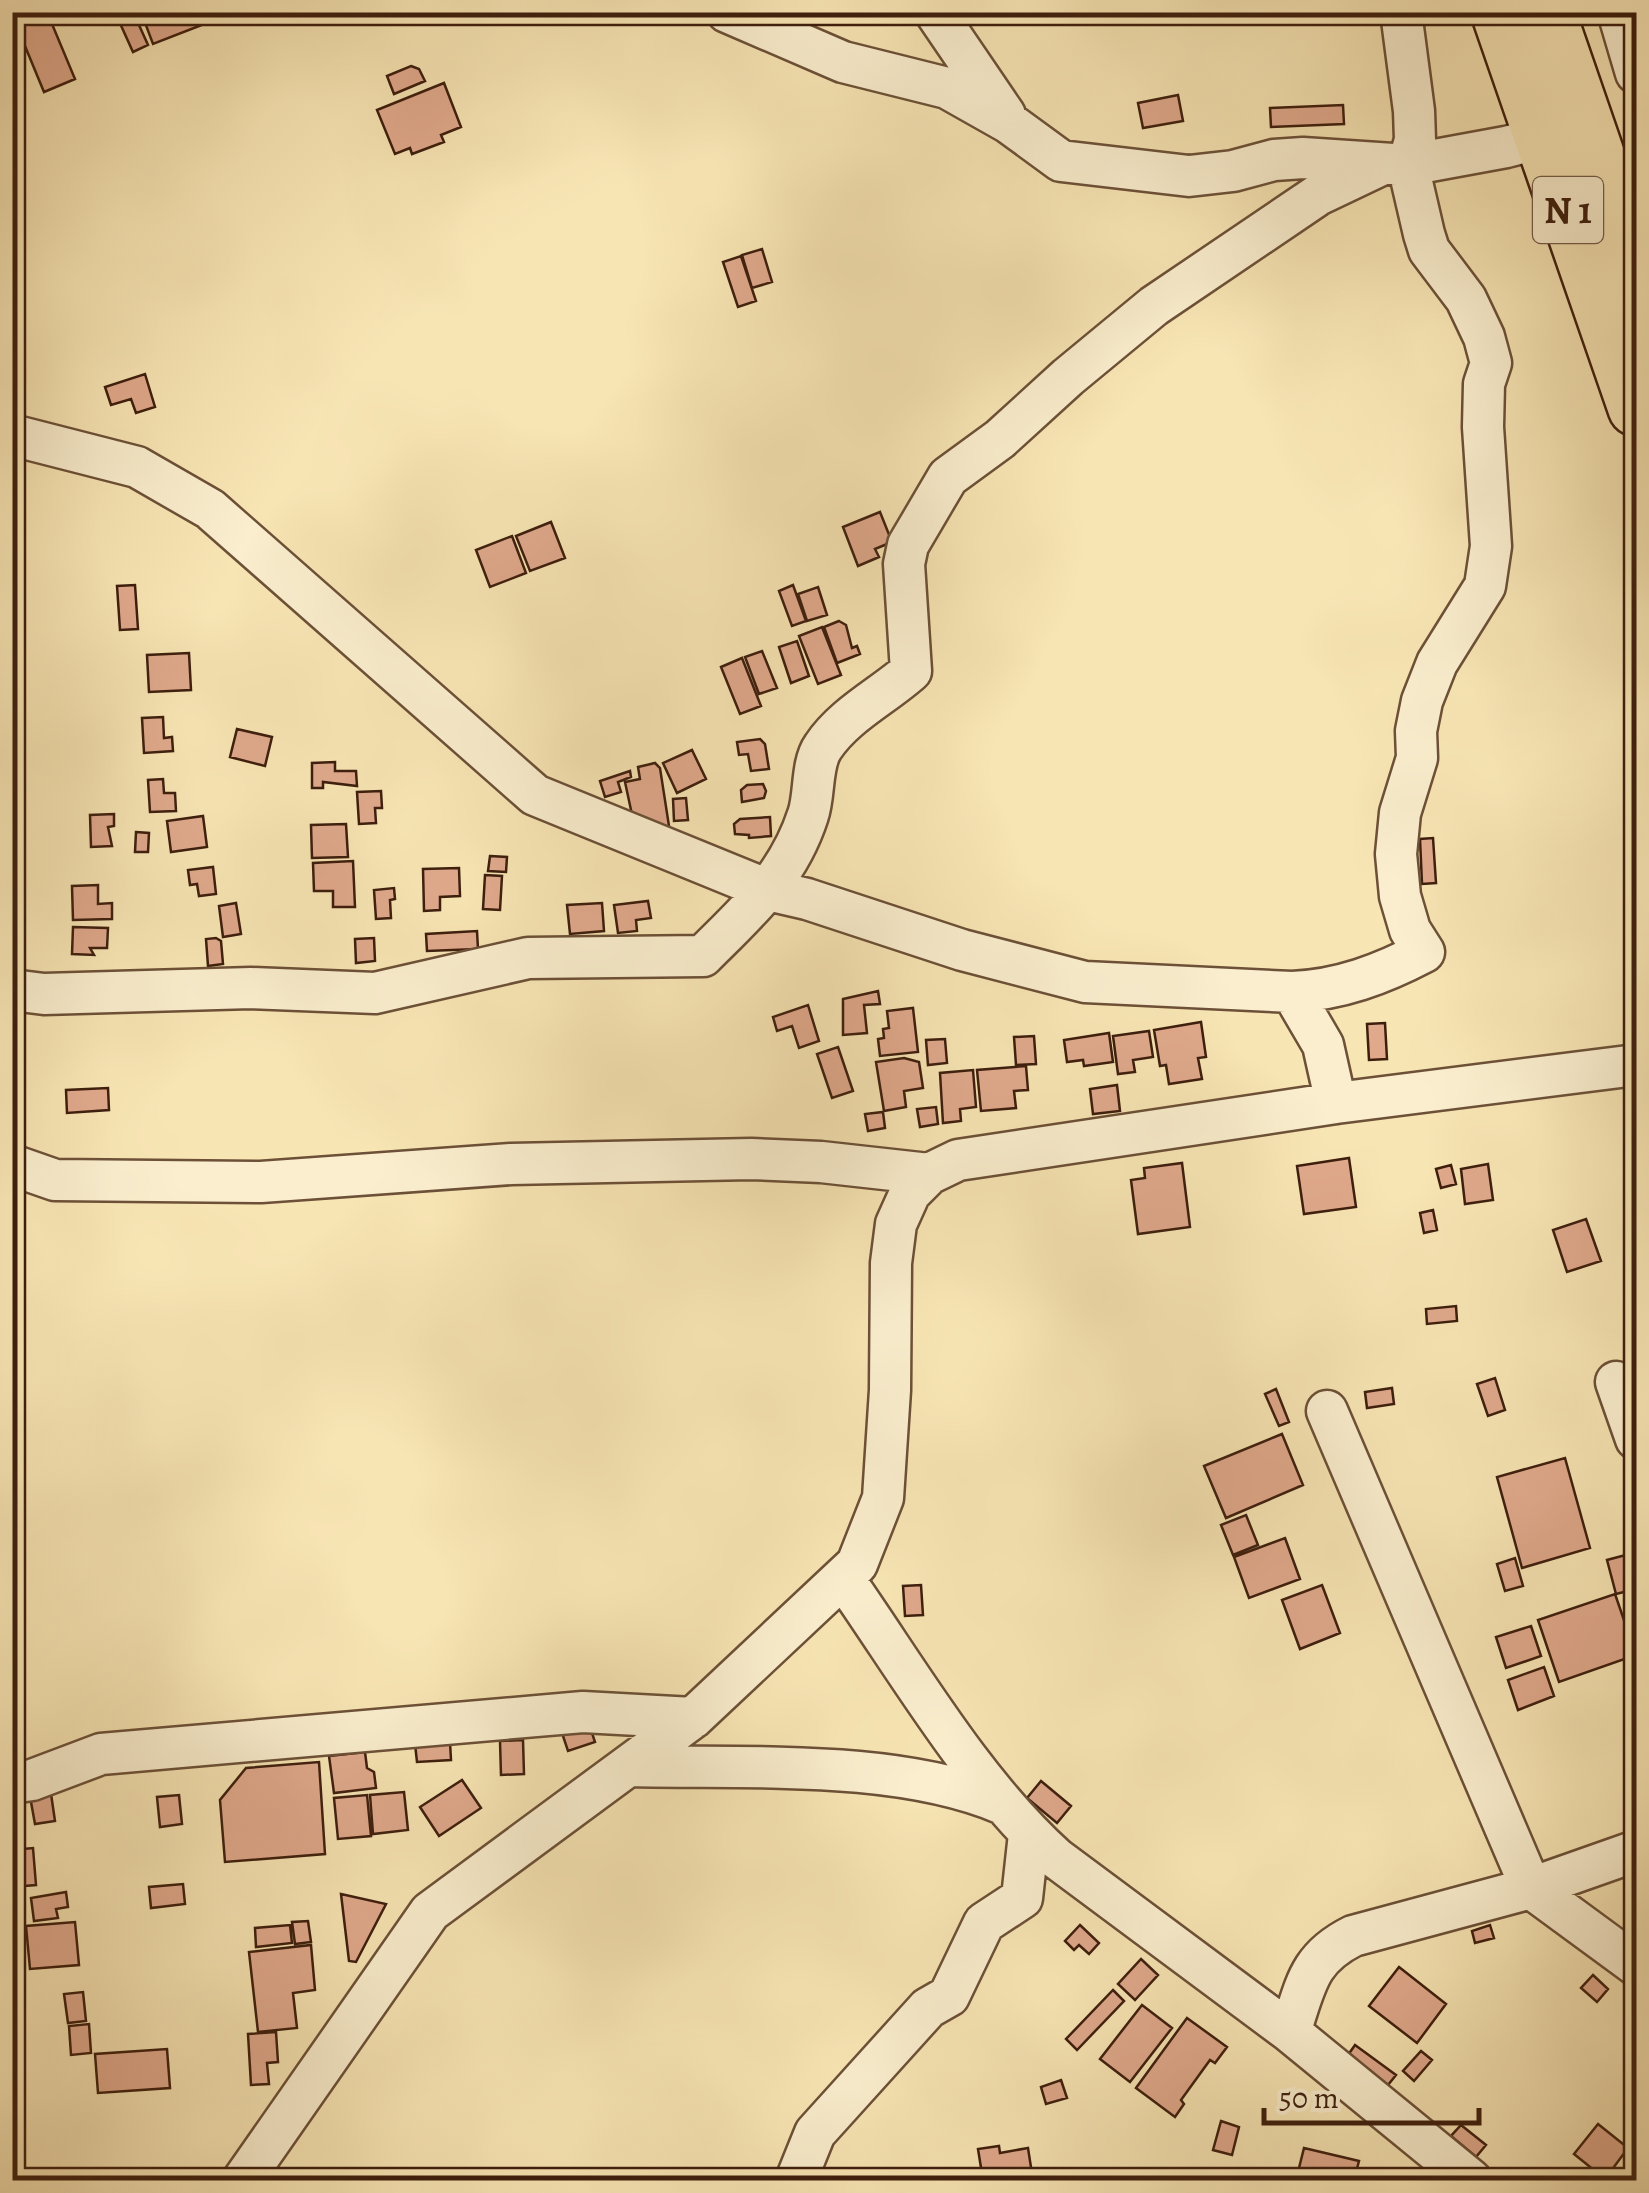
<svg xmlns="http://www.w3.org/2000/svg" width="1649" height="2193" font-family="Alegreya,serif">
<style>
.building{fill:#e0a98c;stroke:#3d1e0d;stroke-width:2.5}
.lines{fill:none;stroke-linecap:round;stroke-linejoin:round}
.minor-casing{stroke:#6c5037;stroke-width:45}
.highway-casing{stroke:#3d1e0d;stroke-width:60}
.minor{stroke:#faeece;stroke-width:40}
.highway{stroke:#f8e5b4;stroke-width:55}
.labels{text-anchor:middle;stroke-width:9;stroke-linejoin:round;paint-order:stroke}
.shield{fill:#faeece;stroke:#765c47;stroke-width:2.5}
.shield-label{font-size:38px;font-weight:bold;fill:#3d1e0d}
</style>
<rect width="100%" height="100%" fill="#f8e5b4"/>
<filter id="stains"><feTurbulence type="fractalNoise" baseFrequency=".002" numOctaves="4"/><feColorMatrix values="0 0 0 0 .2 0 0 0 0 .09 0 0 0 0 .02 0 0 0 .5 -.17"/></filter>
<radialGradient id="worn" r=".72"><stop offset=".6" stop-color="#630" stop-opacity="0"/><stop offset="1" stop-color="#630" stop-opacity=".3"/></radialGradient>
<path class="building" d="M23 12H47L75 79 44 92 13 17Z
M141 12H208L212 21 153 44Z
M134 14 148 45 133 52 119 21Z
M411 66 419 69 425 81 394 94 387 76Z
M444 83 461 127 441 135 444 142 412 154 410 148 395 154 377 110Z
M1178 95 1183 121 1143 128 1138 103Z
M1343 105 1344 124 1271 127 1270 108Z
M762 249 772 282 752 288 742 255Z
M741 256 756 301 738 307 723 262Z
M145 374 155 407 136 413 131 399 111 405 105 387Z
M880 512 892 542 875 549 879 557 858 566 843 527Z
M551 522 565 558 530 571 516 536Z
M512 536 526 573 490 587 476 550Z
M135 585 138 629 120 630 117 586Z
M793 585 806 621 792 626 779 591Z
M818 587 827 615 807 621 798 594Z
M839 621 846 625 852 648 857 646 860 654 837 663 824 627Z
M822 627 841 675 818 684 799 636Z
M797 641 809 676 791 683 779 647Z
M762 651 777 688 759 694 745 657Z
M189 653 191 690 149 692 147 655Z
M742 658 761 706 740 714 721 667Z
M163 717 164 738 172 737 173 751 144 753 142 718Z
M237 729 272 737 265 766 230 757Z
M760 739 765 744 769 769 751 771 748 754 739 755 737 742Z
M692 750 706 779 677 793 663 763Z
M335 762V771H356L357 786 323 782V788H312V763Z
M655 763 660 768 669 826 649 831 634 824 625 782 640 779 638 767Z
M630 771 631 777 618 782 621 792 605 797 600 781Z
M163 779 164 793H175L176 811 150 812 148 780Z
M763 784 766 791 764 798 742 802 741 790 747 785Z
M381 791 382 808H375L376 823 359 824 357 792Z
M686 798 688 820 674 821 673 799Z
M114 814V826L108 827 112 846 91 847 90 815Z
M203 816 207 847 171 852 167 821Z
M770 817 771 836 749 838V835L735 834 734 824 740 819Z
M346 824 348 857 312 858 311 825Z
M136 832 149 833 148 852H135Z
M1433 838 1436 883 1422 884 1420 839Z
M490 856 507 857 506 872 488 871Z
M353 861 355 907H333V891H314L313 863Z
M213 867 216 894 199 896 197 884 190 885 188 870Z
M459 868 460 896 440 897V910L424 911 423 869Z
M485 875 502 876 500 910 483 909Z
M98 885V904L112 903V919L73 920 72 886Z
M394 888 395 899 390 900 391 918 376 919 374 890Z
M648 901 651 918 636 920 637 931 618 933 614 905Z
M236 903 241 934 223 937 219 906Z
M602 903 604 931 570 934 567 905Z
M73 927 108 928 107 948H90L94 955 72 954Z
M477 931 478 949 427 951 426 934Z
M216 938 221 941 223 964 208 966 206 939Z
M374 938 375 961 356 963 355 939Z
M878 991 880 1004 864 1005 867 1033 843 1035V999Z
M808 1005 819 1041 799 1048 792 1026 777 1031 773 1017Z
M913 1008 918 1052 880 1056 878 1039 884 1038 883 1029 889 1028 887 1011Z
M1201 1022 1206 1057 1198 1058 1202 1079 1169 1084 1166 1065 1160 1066 1154 1030Z
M1385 1023 1387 1059 1369 1060 1367 1024Z
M1149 1031 1153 1057 1133 1060 1135 1072 1118 1074 1113 1036Z
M1109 1033 1113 1062 1084 1066 1083 1060 1067 1062 1064 1040Z
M1034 1036 1036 1064 1016 1065 1014 1037Z
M945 1039 947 1063 928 1065 926 1040Z
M838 1047 853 1091 832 1098 817 1054Z
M904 1058 919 1062 923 1088 904 1091 906 1107 884 1111 876 1062Z
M1026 1066 1028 1090 1014 1091 1016 1108 981 1111 977 1070Z
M973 1070 976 1107 960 1109 961 1121 943 1123 940 1073Z
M1117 1085 1120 1111 1093 1114 1090 1089Z
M108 1088 109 1110 67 1113 66 1090Z
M936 1107 938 1124 920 1127 917 1109Z
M883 1112 885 1128 868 1131 865 1114Z
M1349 1158 1356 1207 1304 1214 1297 1166Z
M1182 1163 1190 1227 1138 1234 1131 1180 1145 1178 1144 1168Z
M1488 1164 1493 1200 1465 1204 1461 1169Z
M1451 1165 1456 1184 1441 1188 1436 1169Z
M1433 1210 1437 1230 1424 1233 1420 1213Z
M1586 1219 1601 1261 1567 1272 1553 1230Z
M1456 1306 1457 1321 1427 1324 1426 1309Z
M1495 1378 1505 1410 1488 1416 1477 1384Z
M1392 1388 1394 1404 1367 1408 1365 1392Z
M1276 1389 1289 1422 1279 1426 1265 1394Z
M1282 1434 1303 1485 1226 1518 1204 1466Z
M1565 1458 1590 1548 1522 1568 1497 1477Z
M1246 1515 1258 1545 1233 1555 1221 1525Z
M1285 1538 1300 1579 1249 1598 1234 1557Z
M1633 1553 1636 1589 1616 1594 1607 1560Z
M1515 1558 1523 1586 1505 1591 1497 1564Z
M921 1585 923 1615 905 1616 903 1586Z
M1322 1585 1340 1633 1300 1649 1282 1600Z
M1615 1594 1636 1655 1559 1682 1538 1620Z
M1531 1626 1541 1656 1506 1668 1496 1637Z
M1544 1667 1554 1696 1518 1710 1508 1680Z
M588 1721 595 1742 568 1751 561 1730Z
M523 1740 524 1774 501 1775 500 1741Z
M450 1742 451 1760 417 1762 415 1744Z
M365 1752 367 1768 374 1772 376 1788 334 1793 329 1756Z
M319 1762 325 1854 225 1862 220 1800 246 1768Z
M462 1780 481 1808 439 1836 420 1807Z
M1041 1781 1071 1806 1057 1823 1027 1798Z
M50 1787 55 1821 35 1824 29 1791Z
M404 1792 408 1830 373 1834 370 1795Z
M179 1795 182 1824 160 1827 157 1797Z
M367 1795 371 1836 338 1839 334 1798Z
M33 1848 36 1885 12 1887V1850Z
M183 1884 185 1904 151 1908 149 1887Z
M66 1892 68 1907 56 1909 58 1918 34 1921 31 1898Z
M341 1894 386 1904 356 1962 349 1961Z
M308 1921 311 1942 295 1944 292 1922Z
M75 1922 79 1965 30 1969 26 1926Z
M290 1925 292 1943 256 1947 255 1928Z
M1080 1925 1099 1943 1089 1954 1079 1945 1074 1950 1065 1941Z
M1490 1925 1494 1938 1475 1943 1472 1931Z
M311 1945 315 1990 293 1993 297 2028 258 2032 249 1952Z
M1141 1959 1158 1975 1135 2000 1118 1984Z
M1399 1967 1446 2004 1417 2043 1369 2006Z
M1593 1975 1608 1989 1597 2002 1581 1988Z
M1113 1990 1124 2001 1077 2050 1066 2039Z
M83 1992 86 2021 68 2023 64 1994Z
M1142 2005 1172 2028 1130 2082 1100 2059Z
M1187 2018 1227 2047 1215 2063 1210 2060 1181 2100 1184 2104 1175 2117 1136 2088Z
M89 2024 91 2053 71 2055 69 2026Z
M276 2032 278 2062 267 2063 269 2084 251 2085 248 2034Z
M1355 2045 1396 2075 1388 2085 1348 2055Z
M167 2049 170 2088 98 2093 95 2054Z
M1421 2051 1432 2060 1414 2081 1403 2071Z
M1061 2080 1067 2098 1046 2104 1041 2087Z
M1221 2121 1239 2127 1232 2155 1213 2150Z
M1598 2124 1628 2148 1605 2179 1574 2154Z
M1461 2125 1486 2145 1476 2157 1451 2136Z
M999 2146 1000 2153 1028 2148 1033 2180H983L978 2149Z
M1304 2148 1359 2161 1354 2180H1296Z"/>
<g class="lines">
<g class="minor-casing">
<path id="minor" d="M727 12 843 62 947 88 1009 123 1061 161 1189 176 1233 171 1274 160 1303 158 1408 165 1506 147 1542 138
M935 12 1005 115
M1618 12 1636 73
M12 435 137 467 210 509 535 795 768 890 807 899 962 950 1085 982 1292 992 1323 1045 1336 1103
M12 990 44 994 251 988 375 993 528 958 703 956C748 911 788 877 808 815 815 795 811 764 823 747 844 715 883 696 911 671L904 564 908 545 948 477 1000 439 1068 377 1154 306 1318 195 1381 165
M1292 992C1340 990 1382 974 1424 952L1410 930 1400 896 1396 854 1400 813 1417 758 1416 731 1422 701 1437 663 1485 586 1491 546 1483 427 1484 384 1491 363 1484 337 1466 299 1429 250 1424 234 1408 165 1415 140 1414 111 1401 12
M12 1165 55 1180 261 1182 511 1164 751 1159 821 1162 929 1174
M1616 1382 1636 1439
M1327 1411 1531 1888 1636 1965
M844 1579C909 1672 972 1782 1056 1858L1290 2032 1471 2180
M632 1766C748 1769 897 1759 1003 1804
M12 1783 32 1780 101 1754 583 1712 693 1718
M1290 2032C1306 1986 1307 1959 1353 1936L1531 1888 1636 1851
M243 2180 430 1912 693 1718 857 1564 883 1498 890 1390 891 1263 896 1224 910 1193 929 1174 958 1160 1336 1103 1636 1065
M796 2180 815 2133 928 2008 949 1996 984 1923 1022 1898 1029 1834"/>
</g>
<g class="highway-casing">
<path id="highway" d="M1499 12 1636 408
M1547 12 1636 270"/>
</g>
<use href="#minor" class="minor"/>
<use href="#highway" class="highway"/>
</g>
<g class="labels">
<rect class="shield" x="1533" y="177" width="70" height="66" rx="8"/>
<g class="shield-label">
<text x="1568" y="223">N 1</text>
</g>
</g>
<rect width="1649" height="2193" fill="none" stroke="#f8e5b4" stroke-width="50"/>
<rect x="15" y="15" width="1619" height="2163" fill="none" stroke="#3d1e0d" stroke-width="5"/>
<rect x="25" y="25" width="1599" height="2143" fill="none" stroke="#3d1e0d" stroke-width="2.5"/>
<path d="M1264 2108v15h215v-15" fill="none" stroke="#3d1e0d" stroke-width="5"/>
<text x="1279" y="2108" font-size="30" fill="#3d1e0d" stroke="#faeece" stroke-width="8" paint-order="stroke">50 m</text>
<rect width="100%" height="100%" filter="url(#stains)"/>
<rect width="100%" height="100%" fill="url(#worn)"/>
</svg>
